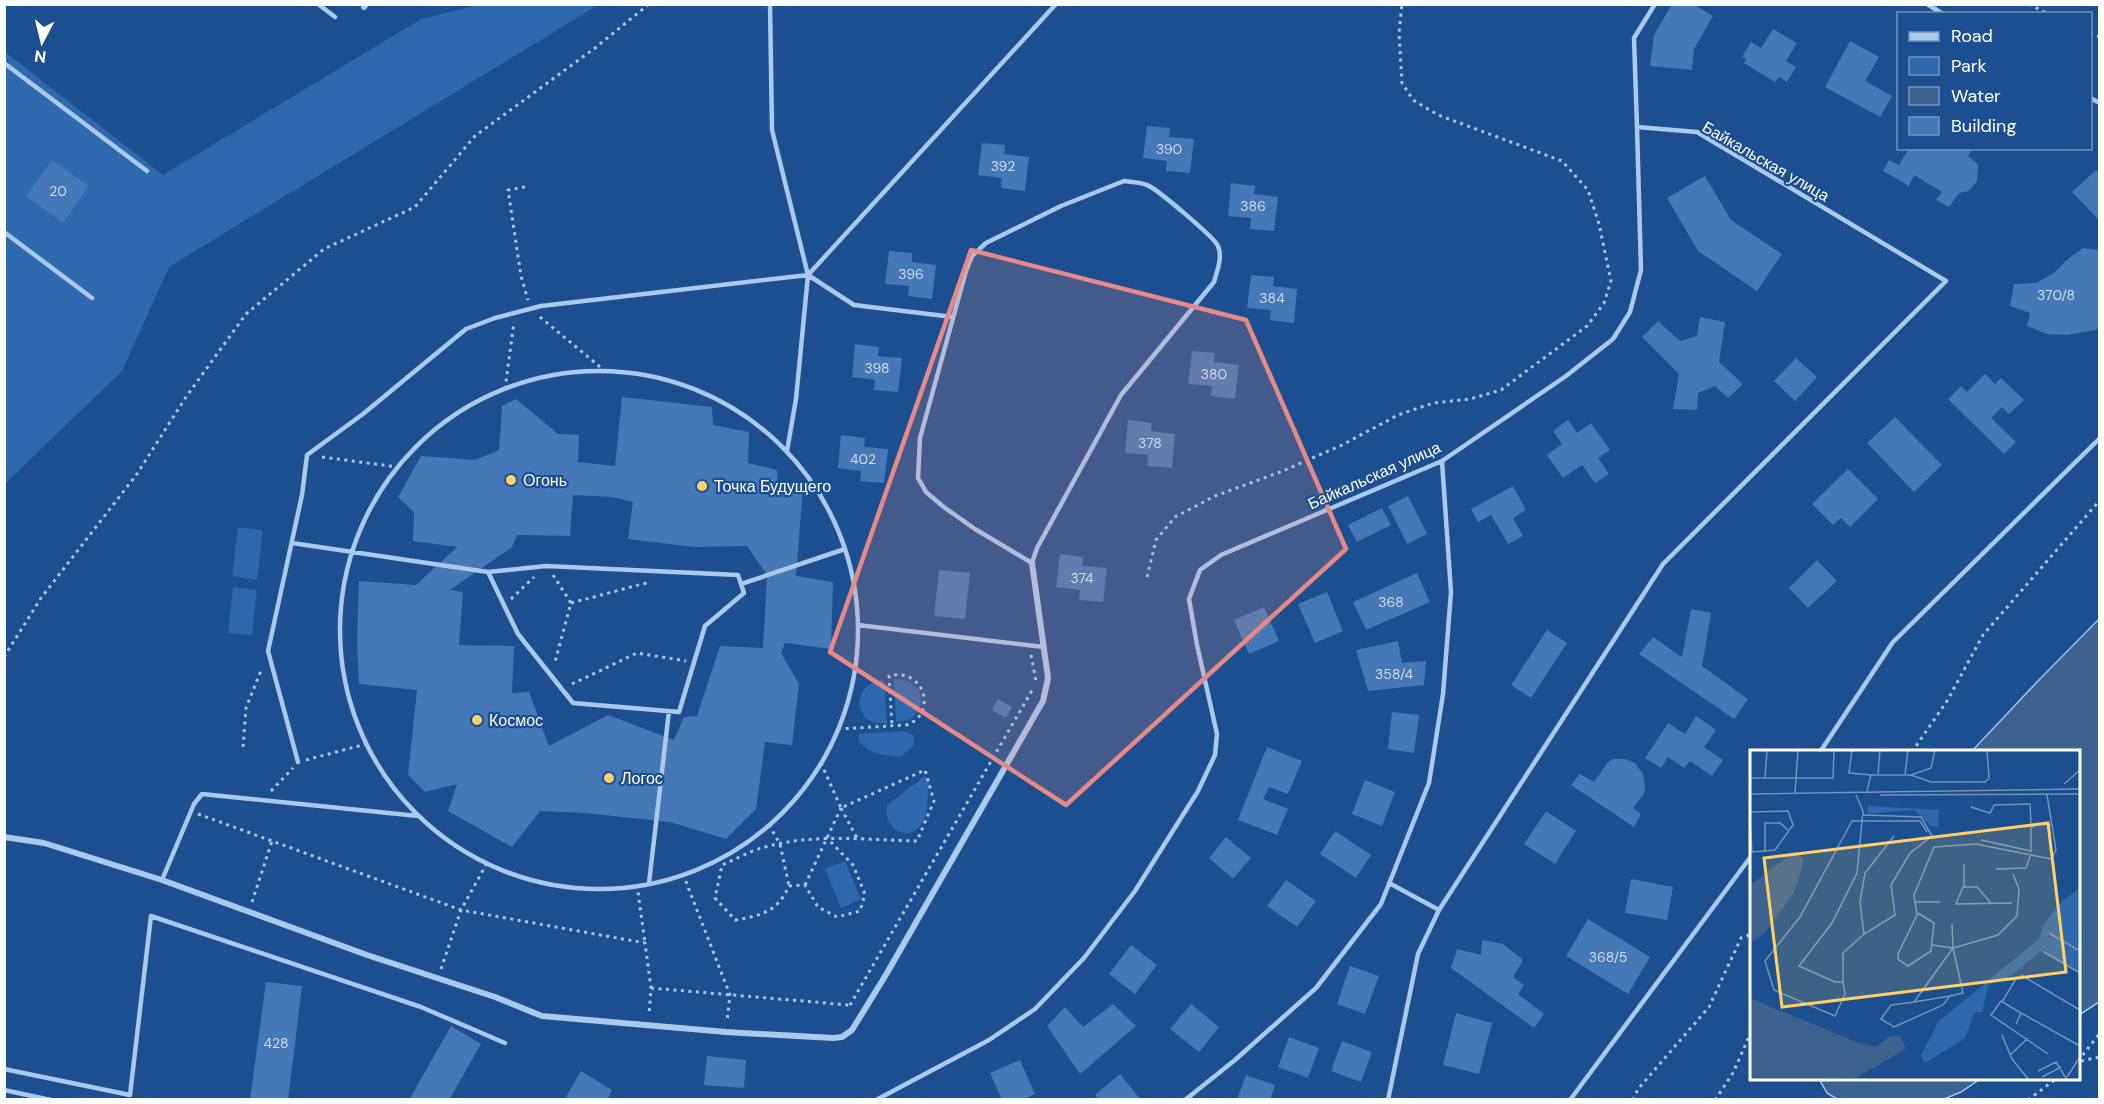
<svg xmlns="http://www.w3.org/2000/svg" width="2104" height="1104" font-family="'DM Sans',sans-serif">
<style>
.green{fill:#2e69ad}
.water{fill:#3c6290;stroke:#9cc4f0;stroke-width:1.5}
.building{fill:#4478b7;fill-rule:evenodd}
.lines{fill:none;stroke-linecap:round;stroke-linejoin:round}
.path{stroke:#a9c9ee;stroke-width:3;stroke-dasharray:3 4.5;stroke-linecap:butt}
.service{stroke:#a9c9ee;stroke-width:4.5}
.minor{stroke:#a9c9ee;stroke-width:6}
.marked{fill:#e88989;fill-opacity:0.2;stroke:#e88989;stroke-width:4.5;stroke-linejoin:round}
.poi-dot{fill:#ffd166;stroke:#1b4f8f;stroke-width:2}
.labels{text-anchor:middle;stroke-width:4.5;stroke-linejoin:round;paint-order:stroke}
.number-label{font-size:14px;fill:#d0dded}
.street-label{font-size:16px;fill:#fff;stroke:#1b4f8f}
.poi-label{font-size:16px;fill:#fff;stroke:#1b4f8f;text-anchor:start}
.inset-road{fill:none;stroke:#7695bc;stroke-width:1.5}
.view{fill:#ffd166;fill-opacity:0.15;stroke:#ffd166;stroke-width:3}
.inset-edge{fill:none;stroke:#fff;stroke-width:3}
</style>
<rect width="100%" height="100%" fill="#1b4f8f"/>
<path class="green" d="M477 5H598L169 267 122 371 5 484V52L163 175 421 19Z
M238 527 263 530 257 580 232 576Z
M233 587 257 590 252 635 228 633Z
M894 679 909 681 920 692C924 710 914 722 896 722Z
M884 680 887 724 872 722 865 718 859 704C861 689 869 681 884 680Z
M905 731 914 736 913 747 900 757C884 755 866 754 858 739L859 734Z
M925 776 929 780C927 793 929 811 923 822 911 844 882 831 887 805Z
M845 861 861 899 841 908 825 869Z"/>
<path class="water" d="M2099 619V1002L2079 1015 2078 752 1972 751 2037 682Z
M1819 1079H1980L1961 1092 1944 1099H1837L1827 1093Z"/>
<path class="building" d="M1672 4H1693L1713 16 1694 49 1692 70 1650 66 1654 35Z
M1773 29 1797 43 1786 61 1796 67 1787 82 1779 77 1775 82 1744 63 1746 59 1742 57 1751 42 1761 48Z
M1850 41 1879 57 1865 81 1892 96 1880 117 1825 87Z
M1147 126 1170 128 1169 137 1194 139 1190 173 1166 171 1167 161 1143 158Z
M982 143 1005 145 1004 154 1029 157 1025 191 1001 188 1002 178 978 175Z
M1909 148H1973L1968 156 1978 164 1977 181 1969 191 1959 193 1949 207 1936 200 1942 192 1914 175 1909 186 1883 171 1889 160 1899 165Z
M52 160 89 186 63 223 26 196Z
M2096 170 2100 174V217L2098 219 2072 192Z
M1705 176 1731 220 1782 254 1757 291 1698 251 1667 198Z
M1231 183 1255 186 1254 194 1278 197 1274 231 1250 229 1251 218 1228 216Z
M2083 248 2100 250V327L2095 330 2067 335 2047 334 2027 326 2030 313 2010 306 2014 284 2036 283 2054 273 2069 258Z
M889 251 912 253V262L936 265 932 299 908 296 909 286 885 284Z
M1251 275 1274 277 1273 286 1297 289 1294 323 1270 320 1271 310 1247 308Z
M1700 317 1725 322 1719 362 1743 384 1728 398 1715 386 1698 393 1697 410 1673 409 1679 374 1642 337 1658 321 1680 341 1697 336Z
M855 344 879 347 878 356 902 358 898 392 874 390 875 380 852 377Z
M1192 351 1215 353 1214 362 1239 365 1235 399 1211 396 1212 386 1188 384Z
M1796 358 1817 377 1795 401 1774 381Z
M1985 374 1995 384 2001 378 2024 400 2009 414 2002 407 1991 418 2016 442 2004 454 1948 399 1961 386 1967 392Z
M622 397 712 407 713 425 749 432 748 463 777 470 778 485 803 488 796 576 833 582 831 649 785 643 781 653 799 684 792 745 765 742 756 809 726 839 670 822 585 813 540 811 512 847 448 811 457 784 425 792 408 775 417 690 359 684 357 640 359 581 416 585 457 547 413 541 414 512 398 497 421 456 475 460 499 450 502 406 516 399 558 434 579 435 578 462 615 466ZM573 495 612 497 633 502 628 539 695 547 747 546 767 575 763 648 720 646 697 716 684 717 674 740 608 715 549 746 529 692 512 693 514 646 459 645 463 592 450 590 512 547 517 535 570 536Z
M1895 417 1942 465 1914 492 1867 443Z
M1128 420 1152 423 1151 431 1175 434 1172 468 1147 466 1148 455 1125 453Z
M1568 420 1577 433 1591 423 1610 450 1598 458 1609 474 1595 483 1582 465 1563 478 1547 455 1562 444 1553 431Z
M841 435 865 438 864 447 888 449 884 483 860 481 861 471 838 468Z
M1848 469 1878 499 1850 527 1841 518 1833 525 1812 504Z
M1513 486 1526 510 1513 518 1523 536 1508 544 1491 515 1478 522 1471 509Z
M1408 496 1427 534 1407 544 1388 506Z
M1382 508 1391 525 1357 542 1348 525Z
M1060 554 1083 557 1082 566 1107 568 1103 602 1079 600 1080 590 1056 587Z
M1817 560 1837 581 1808 608 1789 588Z
M939 570 970 573 965 619 934 616Z
M1417 573 1430 602 1366 630 1353 602Z
M1327 592 1343 631 1315 643 1298 604Z
M1264 607 1279 641 1249 654 1234 620Z
M1691 609 1711 613 1702 666 1748 699 1734 719 1639 654 1653 637 1682 657Z
M1547 630 1567 643 1531 698 1511 685Z
M1398 641 1402 663 1426 661 1424 685 1368 691 1356 650Z
M998 699 1012 707 1006 718 992 710Z
M1392 712 1419 715 1414 753 1388 749Z
M1696 716 1716 730 1704 747 1723 760 1712 776 1690 761 1684 768 1668 757 1661 768 1645 758 1668 723 1685 734Z
M1267 747 1302 761 1288 794 1269 787 1263 799 1288 809 1277 835 1238 820Z
M1613 759H1625L1635 763 1643 774 1645 786 1644 794 1633 808 1641 814 1634 827 1571 785 1580 774 1594 782 1608 762Z
M1365 780 1395 792 1382 826 1352 814Z
M1546 811 1576 831 1555 864 1524 844Z
M1335 831 1371 855 1356 878 1320 854Z
M1226 837 1251 858 1233 879 1209 858Z
M1631 879 1673 887 1667 920 1625 913Z
M1286 880 1316 901 1297 927 1267 906Z
M1588 919 1650 957 1628 994 1566 956Z
M1482 940 1503 944 1523 960 1513 977 1524 985 1518 994 1544 1014 1534 1028 1451 968 1457 949 1481 955Z
M1131 945 1157 965 1135 994 1109 974Z
M1350 966 1379 976 1365 1014 1337 1004Z
M266 982 302 986 288 1100H250Z
M1113 1004 1136 1026 1080 1074 1047 1026 1065 1007 1083 1027Z
M1191 1004 1219 1027 1199 1052 1170 1029Z
M1456 1013 1492 1023 1479 1074 1443 1065Z
M451 1026 481 1044 449 1100H409Z
M1289 1037 1319 1048 1308 1078 1278 1067Z
M1342 1041 1372 1052 1361 1082 1331 1071Z
M707 1056 746 1060 744 1088 704 1085Z
M1020 1060 1035 1094 1022 1100H1002L990 1073Z
M581 1071 612 1090 607 1100H564Z
M1120 1074 1141 1100H1099L1095 1095Z
M1246 1075 1275 1085 1270 1100H1237Z"/>
<g class="lines">
<path class="path" d="M2029 4 2048 14
M2090 33 2100 37
M525 187 508 190 521 276 528 300
M540 317 605 371
M505 389 514 322
M322 457 398 467
M553 575 571 603 555 662
M1147 577 1156 540 1175 517 1215 496 1283 471 1342 445 1398 415 1433 403 1470 399 1501 390 1587 326 1604 303 1611 281 1599 224 1588 190 1562 161 1438 115 1413 100 1402 83 1399 33 1402 4
M511 599 534 577
M571 603 650 582
M1031 655 1036 681
M4 657 41 598 137 474 186 397 246 314 324 249 415 207 475 136 595 48 649 4
M572 684 637 653 686 661
M838 729C856 728 873 727 890 726 895 725 904 726 909 724 937 712 924 667 889 676L892 725
M243 747 246 708 262 668
M1912 752 1947 701 1983 635 2100 500
M306 760 366 744
M821 763 841 808 925 770 934 801 917 841C866 840 814 833 765 847 750 851 736 859 722 865L715 898 735 920C761 916 778 911 789 886L805 885 818 907 837 917 860 911 865 894 853 865 827 838
M271 791 293 768
M841 808 857 838
M198 814 461 910 645 943 651 988 649 1015
M769 825 780 844 789 886
M683 874 730 995 727 1021
M637 885 645 943
M805 885 841 808
M252 902 272 841
M441 969 461 910 487 863
M651 988 849 1005
M850 1005 1034 687
M2078 1061 2100 1033
M2081 1061 2100 1057
M1633 1100 1638 1089 1709 1007 1741 938 1752 934
M1715 1100 1733 1073 1752 1030
M2028 1100 2057 1078"/>
<path class="service" d="M318 4 335 17
M770 4 772 130 808 275 854 305 953 317
M1927 4 1943 14
M4 63 147 171
M2090 98 2100 103
M1637 127 1634 38 1655 4
M1124 181C1131 182 1140 182 1147 185 1156 188 1215 238 1218 246 1223 257 1217 271 1214 282L1121 395 1037 548 1032 563 975 529 945 508 926 492 918 478 920 438 966 271 972 256 986 243 1061 206Z
M4 232 92 298
M808 275 1056 4
M340 630a259 259 0 1 1 518 0a259 259 0 1 1-518 0Z
M292 543 488 572 546 566 738 575 744 593 705 626 679 712 573 703 518 634 488 572
M741 584 845 549
M858 625 1044 647
M1820 752 1893 642 2100 438
M298 762 268 651 302 495 307 455 363 414 466 329 495 318 541 306 808 275 796 399 787 451
M162 880 194 804 202 794 418 816
M649 883 669 711
M1389 883 1439 910
M4 1069 130 1095 151 916 421 1007 505 1043
M4 1090 51 1100
M876 1100 989 1040 1035 1009 1084 958 1135 891 1198 791 1215 755 1217 734 1197 645 1189 599 1200 570 1221 555 1442 461 1566 376 1613 339 1630 312 1641 270 1637 127 1697 132 1946 281 1663 564 1439 910 1418 954 1388 1100
M1185 1100 1235 1060 1316 988 1381 904 1429 783 1443 694 1451 592 1442 461
M1570 1100 1752 855"/>
<path class="minor" d="M364 7 366 4
M4 837 44 843 162 880 367 955 495 997 542 1016 726 1032 833 1038 842 1037 852 1030 887 973 1043 701 1048 678 1032 563"/>
</g>
<path class="marked" d="M971 250 1246 320 1346 549 1066 805 830 652Z"/>
<g class="poi-dot">
<circle cx="511" cy="480" r="6"/>
<circle cx="702" cy="486" r="6"/>
<circle cx="477" cy="720" r="6"/>
<circle cx="609" cy="778" r="6"/>
</g>
<g class="labels">
<g class="number-label">
<text x="1169" y="154">390</text>
<text x="1003" y="171">392</text>
<text x="58" y="196">20</text>
<text x="1253" y="211">386</text>
<text x="911" y="279">396</text>
<text x="2056" y="300">370/8</text>
<text x="1272" y="303">384</text>
<text x="877" y="373">398</text>
<text x="1214" y="379">380</text>
<text x="1150" y="448">378</text>
<text x="863" y="464">402</text>
<text x="1082" y="583">374</text>
<text x="1391" y="607">368</text>
<text x="1394" y="679">358/4</text>
<text x="1608" y="962">368/5</text>
<text x="276" y="1048">428</text>
</g>
<g class="street-label">
<text transform="translate(1766 161) rotate(30)" y="6">Байкальская улица</text>
<text transform="translate(1374 475) rotate(-24)" y="6">Байкальская улица</text>
</g>
<g class="poi-label">
<text x="523" y="486">Огонь</text>
<text x="714" y="492">Точка Будущего</text>
<text x="489" y="726">Космос</text>
<text x="621" y="784">Логос</text>
</g>
</g>
<g transform="translate(1750 750)">
<rect width="330" height="330" fill="#1b4f8f"/>
<path d="M118 56 189 60 188 77 181 76 164 60 117 64ZM330 138V224L291 201 259 227 238 235 232 262 224 263 215 288 175 313 171 305 189 271 289 189 294 174 313 150Z" fill="#2e69ad"/>
<path d="M44 102 54 110 44 142 15 183 0 193V135ZM0 248 109 293 126 297 138 287 150 286 156 299 106 328 0 330Z" fill="#3c6290"/>
<path class="inset-road" d="M102 0 99 23 122 25M128 24 130 0M155 25 158 0M161 25 181 32H235L239 28 237 0M0 28H83L84 0M15 28 17 0M314 34 330 20M117 41 121 25H161L181 18 185 0M45 43 48 0M0 44 330 39M106 45 113 61 107 123 82 173 49 216 85 232H93V203L114 184 145 165 141 135 160 103 182 86 171 67 113 65M130 45 330 44M221 57 240 63 244 55 280 54 281 74 302 75M0 62 38 61 43 75 25 100 2 102 0 69M231 90 281 101V76L284 77M15 102V73H30L38 80M214 114V137M246 119 276 118 280 106M165 152H190M241 153 227 137H213L206 154 262 153M168 163 184 173 181 201 158 216 148 209V204L167 165 164 145 184 97 226 94 301 109 306 100 297 45M202 174 203 198 248 185 267 166 269 139 263 124M299 183 330 201M114 184 110 152 115 123 144 86M182 195 203 198 164 252 141 255 131 269 144 277 193 255 200 246 213 243 203 198M294 202 330 223M271 225 330 260M93 232 95 244 85 266 24 240 15 211 50 167 102 71H170L177 82M164 252 200 246M252 252 267 227M271 263 330 296M266 274 271 263 251 251 241 265 298 304M252 285 262 309 279 330M260 305 278 288M288 321 306 312 317 330M292 327 311 317M317 327 330 307"/>
<path class="view" d="M298 73 316 222 32 257 14 108Z"/>
<rect width="330" height="330" class="inset-edge"/>
</g>
<rect width="2104" height="1104" fill="none" stroke="#ffffff" stroke-width="12"/>
<rect x="1897" y="12" width="195" height="138" fill="#1b4f8f" stroke="#7695bc" stroke-width="1.5"/>
<rect x="1909" y="32" width="30" height="9" fill="#a9c9ee" stroke="#7695bc" stroke-width="1.5"/>
<text x="1951" y="42" font-size="18" fill="#ffffff">Road</text>
<rect x="1909" y="57" width="30" height="18" fill="#2e69ad" stroke="#7695bc" stroke-width="1.5"/>
<text x="1951" y="72" font-size="18" fill="#ffffff">Park</text>
<rect x="1909" y="87" width="30" height="18" fill="#3c6290" stroke="#7695bc" stroke-width="1.5"/>
<text x="1951" y="102" font-size="18" fill="#ffffff">Water</text>
<rect x="1909" y="117" width="30" height="18" fill="#4478b7" stroke="#7695bc" stroke-width="1.5"/>
<text x="1951" y="132" font-size="18" fill="#ffffff">Building</text>
<g transform="translate(42 42) rotate(187)" stroke="#1b4f8f" stroke-width="4.5" paint-order="stroke">
<path d="M0-4.5L10 22L0 15L-10 22Z" fill="#ffffff"/>
<text y="-9" font-size="16" font-weight="bold" text-anchor="middle" fill="#ffffff">N</text>
</g>
</svg>
